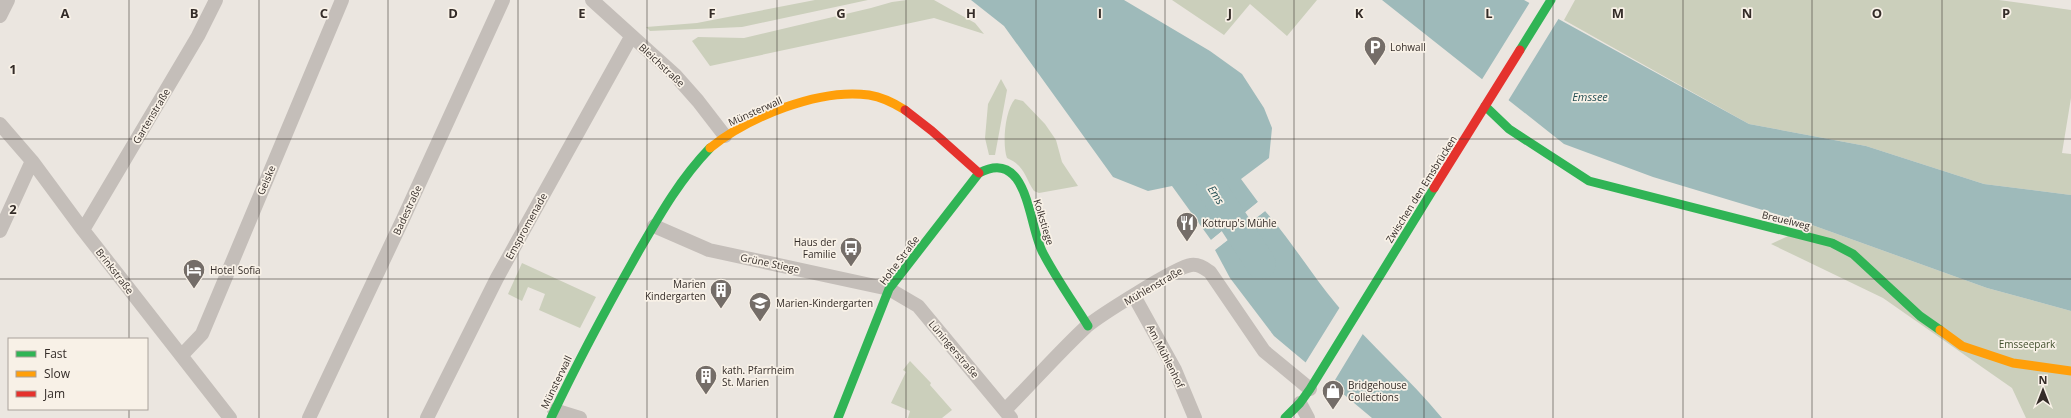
<svg xmlns="http://www.w3.org/2000/svg" width="2071" height="418" font-family="'Open Sans',sans-serif">
<style>
.green{fill:#cbcfbb}
.water{fill:#9ebaba}
.pier{fill:#ebe6e0}
.lines{fill:none;stroke-linecap:round;stroke-linejoin:round}
.river{stroke:#9ebaba;stroke-width:30}
.street{stroke:#c4beb9;stroke-width:14}
.fast{stroke:#30b455;stroke-width:9}
.slow{stroke:#ff9f0a;stroke-width:9}
.jam{stroke:#e5322d;stroke-width:9}
.grid{fill:none;stroke:#342c28;stroke-width:1;stroke-opacity:0.55}
.labels{text-anchor:middle;stroke-width:3.5;stroke-linejoin:round;paint-order:stroke}
.poi-label{font-size:10px;fill:#342c28;stroke:#f8f1e7;text-anchor:start}
.street-label{font-size:10px;fill:#342c28;stroke:#f8f1e7}
.park-label{font-size:10px;fill:#42502e;stroke:#f8f1e7}
.water-label{font-size:11px;font-style:italic;fill:#214d52;stroke:#f8f1e7}
.grid-label{font-size:13px;text-anchor:middle;font-weight:bold;fill:#342c28;stroke:#f8f1e7;stroke-width:3.5;stroke-linejoin:round;paint-order:stroke}
</style>
<rect width="100%" height="100%" fill="#ebe6e0"/>
<path class="green" d="M815 0H868L742 27 650 31 646 27 697 23Z
M907 0H934L975 23 984 34 934 18 710 66 692 41 698 37 744 38 871 8 892 2Z
M1172 0H1317L1287 36 1250 4 1224 35Z
M1575 0H1999L2071 10V98L2062 153 2071 154V195L1984 184 1866 146 1749 124 1564 20Z
M1001 79 1007 90 995 155H989L985 138 988 104Z
M1015 99 1023 101 1045 124 1056 140 1062 162 1078 186 1039 193 1034 191C1024 176 1025 166 1007 158 1002 144 1005 110 1015 99Z
M1812 225 1987 288 2071 311V418H2026L2012 388 1883 298 1771 244Z
M522 263 596 297 580 328 539 310 545 294 528 287 522 301 508 294Z
M910 361 931 383 930 385 952 410 942 418H908L910 411 891 403 906 372 903 370Z"/>
<path class="water" d="M971 0H1124L1210 51 1242 74 1264 108 1272 128 1269 158 1241 179 1258 202 1211 240 1172 186 1148 191 1113 177 1004 26Z
M1382 0H1524L1749 124 1866 146 1984 184 2071 195V311L1987 288 1812 225 1653 177 1564 144Z
M1265 211C1291 240 1311 274 1337 305 1370 345 1409 378 1442 418H1372L1274 336 1230 278 1215 250Z"/>
<path class="pier" d="M1530 2 1559 18 1508 101 1481 81Z
M1258 202 1259 204 1213 241H1210Z
M1263 209 1265 211 1213 251 1214 248Z
M1340 307 1364 332 1332 385 1304 365Z"/>
<g class="lines">
<path class="river" d="M1211 187 1261 264"/>
<path class="street" d="M592 0 675 75 698 101 725 136
M0 16 8 0
M0 124 32 161 83 230 230 418
M654 226 709 250 889 289 918 306 1011 418
M83 230 198 36 216 0
M0 231 32 161
M1134 296 1175 370 1195 418
M182 355 202 334 342 0
M1300 403 1308 418
M554 410 580 418
M1005 410C1032 383 1058 353 1086 327 1099 316 1176 267 1191 265 1199 264 1204 268 1210 272L1264 351 1310 389
M309 418 403 219 503 0
M427 418 497 278 631 37"/>
<path class="fast" d="M1520 50 1551 0
M1485 106 1509 129 1589 181 1832 243 1853 254 1920 316 1940 330
M551 418C577 363 606 309 636 256 658 218 679 180 710 148
M838 418 889 289 979 173C1029 147 1028 226 1043 253 1056 278 1073 302 1088 326
M1285 418 1300 403 1310 389 1434 188"/>
<path class="slow" d="M710 148C748 117 819 88 869 95 882 97 894 103 905 110
M1940 330 1962 346 2013 363 2071 371"/>
<path class="jam" d="M905 110 932 131 979 173
M1434 188 1520 50"/>
</g>
<path class="grid" d="M129 0V339M259 0V418M388 0V418M518 0V418M647 0V418M777 0V418M906 0V418M1036 0V418M1165 0V418M1294 0V418M1424 0V418M1553 0V418M1683 0V418M1812 0V418M1942 0V418M0 139H2071M0 279H2071M129 409V418"/>
<defs>
<g id="parking-pin" transform="scale(1.15)"><path d="M0 17L-7.5 6A9.5 9.5 0 1 1 7.5 6Z" fill="#746d68" stroke="#f8f1e7"/><path d="M-3.5-5.5H1a3.5 3.5 0 0 1 0 7H-1V5.5H-3.5ZM-1-3.4V-.6H.8a1.4 1.4 0 0 0 0-2.8Z" fill="#fff"/></g>
<g id="restaurant-pin" transform="scale(1.15)"><path d="M0 17L-7.5 6A9.5 9.5 0 1 1 7.5 6Z" fill="#746d68" stroke="#f8f1e7"/><path d="M-5-6h1v4h1v-4h1v4h1v-4h1v5L-1.5 .5V6h-2V.5L-5-1ZM5-6V6H3V1.5H1.5Q1.5-4 5-6Z" fill="#fff"/></g>
<g id="bus-pin" transform="scale(1.15)"><path d="M0 17L-7.5 6A9.5 9.5 0 1 1 7.5 6Z" fill="#746d68" stroke="#f8f1e7"/><path d="M-5-6H5V4H4V6H2V4H-2V6H-4V4H-5ZM-3.5-4V0h7V-4ZM-3.5 1.2v1.5H-2V1.2ZM2 1.2v1.5H3.5V1.2Z" fill="#fff"/></g>
<g id="hotel-pin" transform="scale(1.15)"><path d="M0 17L-7.5 6A9.5 9.5 0 1 1 7.5 6Z" fill="#746d68" stroke="#f8f1e7"/><path d="M-6-4.5h1.5V1H6V5H4.5V3h-9V5H-6ZM-4 0a1.8 1.8 0 1 1 3.6 0ZM.5 0V-2.5h3Q6-2.5 6 0Z" fill="#fff"/></g>
<g id="building-pin" transform="scale(1.15)"><path d="M0 17L-7.5 6A9.5 9.5 0 1 1 7.5 6Z" fill="#746d68" stroke="#f8f1e7"/><path d="M-4-6H4V6H1V3H-1V6H-4ZM-2.5-4.3h1.7v1.8h-1.7ZM.8-4.3h1.7v1.8H.8ZM-2.5-1h1.7V.8h-1.7ZM.8-1h1.7V.8H.8Z" fill="#fff"/></g>
<g id="school-pin" transform="scale(1.15)"><path d="M0 17L-7.5 6A9.5 9.5 0 1 1 7.5 6Z" fill="#746d68" stroke="#f8f1e7"/><path d="M0-5L7-2L0 1L-7-2ZM-4 1L0 2.5L4 1V4Q0 6-4 4Z" fill="#fff"/></g>
<g id="shop-pin" transform="scale(1.15)"><path d="M0 17L-7.5 6A9.5 9.5 0 1 1 7.5 6Z" fill="#746d68" stroke="#f8f1e7"/><path d="M-5-2.5h2.3a2.7 3.5 0 0 1 5.4 0H5L5.5 6h-11ZM-1.5-2.5h3a1.5 2.3 0 0 0-3 0Z" fill="#fff"/></g>
</defs>
<g fill-rule="evenodd">
<use href="#parking-pin" x="1375" y="47"/>
<use href="#restaurant-pin" x="1187" y="223"/>
<use href="#bus-pin" x="851" y="248"/>
<use href="#hotel-pin" x="194" y="270"/>
<use href="#building-pin" x="721" y="290"/>
<use href="#school-pin" x="760" y="303"/>
<use href="#building-pin" x="706" y="376"/>
<use href="#shop-pin" x="1333" y="391"/>
</g>
<g class="labels">
<g class="poi-label">
<text x="1390" y="51">Lohwall</text>
<text x="1202" y="227">Kottrup's Mühle</text>
<text x="836" y="246" text-anchor="end">Haus der<tspan x="836" dy="12">Familie</tspan></text>
<text x="210" y="274">Hotel Sofia</text>
<text x="706" y="288" text-anchor="end">Marien<tspan x="706" dy="12">Kindergarten</tspan></text>
<text x="776" y="307">Marien-Kindergarten</text>
<text x="722" y="374">kath. Pfarrheim<tspan x="722" dy="12">St. Marien</tspan></text>
<text x="1348" y="389">Bridgehouse<tspan x="1348" dy="12">Collections</tspan></text>
</g>
<g class="street-label">
<text transform="translate(662 65) rotate(43)" y="4">Bleichstraße</text>
<text transform="translate(755 111) rotate(-24)" y="4">Münsterwall</text>
<text transform="translate(151 116) rotate(-59)" y="4">Gartenstraße</text>
<text transform="translate(266 180) rotate(-67)" y="4">Geiske</text>
<text transform="translate(1421 189) rotate(-58)" y="4">Zwischen den Emsbrücken</text>
<text transform="translate(407 210) rotate(-65)" y="4">Badestraße</text>
<text transform="translate(1786 220) rotate(14)" y="4">Breuelweg</text>
<text transform="translate(1044 222) rotate(73)" y="4">Kolkstiege</text>
<text transform="translate(526 226) rotate(-61)" y="4">Emspromenade</text>
<text transform="translate(899 260) rotate(-53)" y="4">Hohe Straße</text>
<text transform="translate(770 263) rotate(12)" y="4">Grüne Stiege</text>
<text transform="translate(115 271) rotate(52)" y="4">Brinkstraße</text>
<text transform="translate(1153 286) rotate(-30)" y="4">Mühlenstraße</text>
<text transform="translate(954 349) rotate(50)" y="4">Lüningerstraße</text>
<text transform="translate(1166 356) rotate(63)" y="4">Am Mühlenhof</text>
<text transform="translate(556 382) rotate(-64)" y="4">Münsterwall</text>
</g>
<g class="park-label">
<text x="2027" y="348">Emsseepark</text>
</g>
<g class="water-label">
<text x="1590" y="101">Emssee</text>
<text transform="translate(1216 195) rotate(57)" y="4">Ems</text>
</g>
</g>
<g class="grid-label">
<text x="65" y="18">A</text>
<text x="194" y="18">B</text>
<text x="324" y="18">C</text>
<text x="453" y="18">D</text>
<text x="582" y="18">E</text>
<text x="712" y="18">F</text>
<text x="841" y="18">G</text>
<text x="971" y="18">H</text>
<text x="1100" y="18">I</text>
<text x="1230" y="18">J</text>
<text x="1359" y="18">K</text>
<text x="1489" y="18">L</text>
<text x="1618" y="18">M</text>
<text x="1747" y="18">N</text>
<text x="1877" y="18">O</text>
<text x="2006" y="18">P</text>
<text x="13" y="74">1</text>
<text x="13" y="214">2</text>
</g>
<rect x="8" y="338" width="140" height="72" fill="#f8f1e7" stroke="#aaa29b"/>
<rect x="16" y="351" width="20" height="6" fill="#30b455" stroke="#aaa29b"/>
<text x="44" y="358" font-size="12" fill="#342c28">Fast</text>
<rect x="16" y="371" width="20" height="6" fill="#ff9f0a" stroke="#aaa29b"/>
<text x="44" y="378" font-size="12" fill="#342c28">Slow</text>
<rect x="16" y="391" width="20" height="6" fill="#e5322d" stroke="#aaa29b"/>
<text x="44" y="398" font-size="12" fill="#342c28">Jam</text>
<g transform="translate(2043 390)" stroke="#f8f1e7" stroke-width="3" paint-order="stroke">
<path d="M0-3L7 15L0 10L-7 15Z" fill="#342c28"/>
<text y="-6" font-size="11" font-weight="bold" text-anchor="middle" fill="#342c28">N</text>
</g>
</svg>
